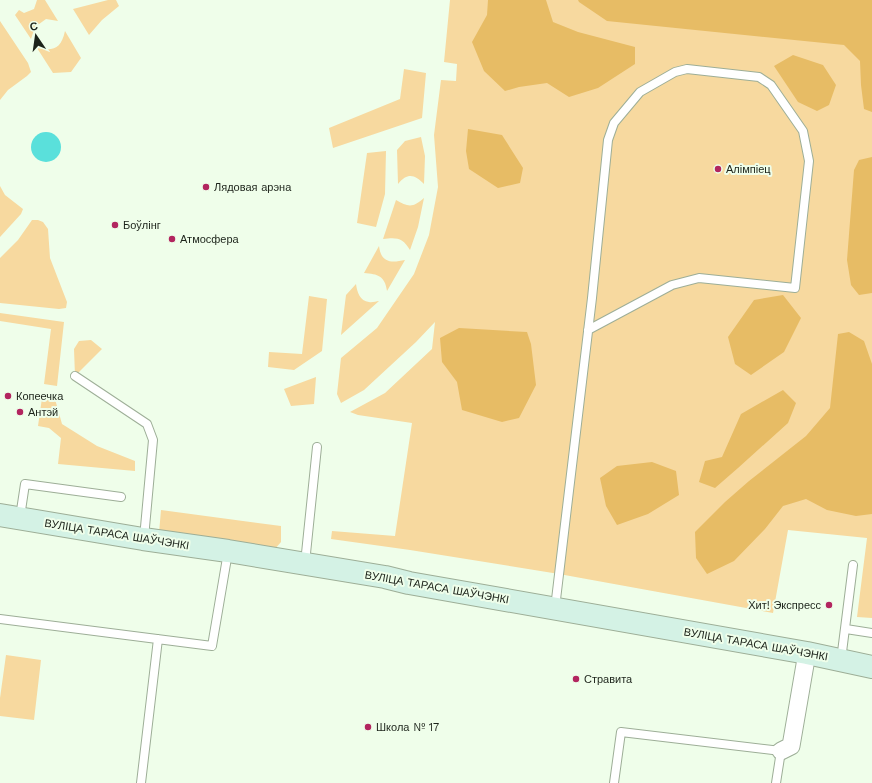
<svg xmlns="http://www.w3.org/2000/svg" width="872" height="783" font-family="'Work Sans',sans-serif">
<style>
.green{fill:#f7d99f}
.forest{fill:#e7bc65}
.water{fill:#5ae0db}
.lines{fill:none;stroke-linecap:round;stroke-linejoin:round}
.lane-casing{stroke:#9dae97;stroke-width:10}
.street-casing{stroke:#9dae97;stroke-width:19}
.secondary-casing{stroke:#9dae97;stroke-width:24}
.lane{stroke:#fff;stroke-width:8}
.street{stroke:#fff;stroke-width:17}
.secondary{stroke:#d4f2e5;stroke-width:22}
.poi-dot{fill:#b2255f;stroke:#effeea;stroke-width:1.5}
.labels{text-anchor:middle;stroke-width:4;stroke-linejoin:round;paint-order:stroke}
.poi-label{font-size:11px;fill:#1c231a;stroke:#effeea;text-anchor:start}
.street-label{font-size:11px;fill:#1c231a;stroke:#effeea}
</style>
<rect width="100%" height="100%" fill="#effeea"/>
<path class="green" d="M37 0H45L58 21 46 19 35 27 31 39 15 15 19 10 24 13 34 9Z
M108 0H116L119 6 102 20 89 35 73 9Z
M450 0H872V618L857 617 867 538 788 530 773 613 559 574 410 550 331 539 332 531 395 536 412 423 358 415 350 412 385 393 432 349 435 322 416 342 364 390 341 403 337 394 341 358 377 328 414 274 429 235 438 187 434 135 441 80 456 81 457 64 444 62Z
M0 21 28 63 31 72 27 76 8 90 0 100Z
M65 31 81 58 71 72 53 73 37 48C54 51 61 49 65 31Z
M404 69 426 73 422 118 333 148 329 128 400 99Z
M421 137 425 156 424 184C415 175 408 172 398 184L397 150 405 141Z
M386 151 385 194 376 227 357 223 367 153Z
M0 186 5 195 23 209 21 214 0 237Z
M424 198 418 227 410 250C403 238 397 237 383 239L396 200C408 207 413 208 424 198Z
M32 220H38L43 222 48 229 50 258 67 302 66 308 59 309 0 303V258L18 240Z
M379 246C381 263 391 263 405 260L387 291C385 276 378 274 364 273Z
M356 284C357 292 360 301 369 302 372 303 376 301 379 301L341 335 346 295Z
M309 296 327 299 322 351 294 370 268 367 269 352 302 354Z
M0 313 64 322 57 386 44 384 51 329 0 321Z
M91 340 102 349 75 376 74 349 79 341Z
M316 377 314 404 291 406 284 389Z
M42 398 55 399 62 424 97 446 135 461V471L58 464 61 438 49 428 38 426Z
M161 510 281 526V542L274 550 159 533Z
M6 655 41 660 34 720 0 716V698Z"/>
<path class="forest" d="M488 0H546L553 22 578 32 635 47V64L598 88 569 97 547 83 519 87 505 91 484 71 472 42 487 15Z
M578 0H872V112L864 109 861 85 860 61 844 45 607 21 579 2Z
M793 55 823 65 836 85 829 105 817 111 798 102 774 66Z
M468 129 502 135 523 168 520 183 498 188 469 169 466 151Z
M872 157V293L859 295 851 285 847 260 854 170 859 160Z
M783 295 801 318 784 352 751 375 735 364 728 337 754 300Z
M459 328 527 332 531 344 536 385 519 418 502 422 462 410 457 382 442 362 440 338Z
M849 332 864 341 872 364V514L856 516 827 510 806 499 783 506 765 529 734 561 707 574 696 558 695 532 725 502 749 481 806 436 830 408 838 334Z
M783 390 796 403 788 423 738 468 715 488 699 482 705 461 722 457 741 414Z
M652 462 676 471 679 495 648 514 617 525 606 506 600 478 617 466Z"/>
<path class="water" d="M31 147a15 15 0 1 1 30 0a15 15 0 1 1-30 0Z"/>
<g class="lines">
<g class="lane-casing">
<path id="lane" d="M75 376 147 424 153 440 144 538
M20 517 25 484 121 497
M305 563 317 447
M555 608 592 298 608 140 614 123 640 92 675 72 687 69 759 77 771 85 803 131 809 161 795 288 699 278 672 285 588 330
M0 619 212 646 228 552
M846 629 872 633
M841 660 853 565
M141 783 158 639
M614 783 621 732 781 751 776 783"/>
</g>
<g class="street-casing">
<path id="street" d="M781 751 791 746 807 653"/>
</g>
<g class="secondary-casing">
<path id="secondary" d="M0 515 143 539 228 551 385 577 409 583 807 653 872 667"/>
</g>
<use href="#lane" class="lane"/>
<use href="#street" class="street"/>
<use href="#secondary" class="secondary"/>
</g>
<g class="poi-dot">
<circle cx="718" cy="169" r="4"/>
<circle cx="206" cy="187" r="4"/>
<circle cx="115" cy="225" r="4"/>
<circle cx="172" cy="239" r="4"/>
<circle cx="8" cy="396" r="4"/>
<circle cx="20" cy="412" r="4"/>
<circle cx="829" cy="605" r="4"/>
<circle cx="576" cy="679" r="4"/>
<circle cx="368" cy="727" r="4"/>
</g>
<g class="labels">
<g class="poi-label">
<text x="726" y="173">Алімпіец</text>
<text x="214" y="191">Лядовая арэна</text>
<text x="123" y="229">Боўлінг</text>
<text x="180" y="243">Атмосфера</text>
<text x="16" y="400">Копеечка</text>
<text x="28" y="416">Антэй</text>
<text x="821" y="609" text-anchor="end">Хит! Экспресс</text>
<text x="584" y="683">Стравита</text>
<text x="376" y="731">Школа № 17</text>
</g>
<g class="street-label">
<text transform="translate(117 534) rotate(9)" y="4">ВУЛІЦА ТАРАСА ШАЎЧЭНКІ</text>
<text transform="translate(437 587) rotate(10)" y="4">ВУЛІЦА ТАРАСА ШАЎЧЭНКІ</text>
<text transform="translate(756 644) rotate(10)" y="4">ВУЛІЦА ТАРАСА ШАЎЧЭНКІ</text>
</g>
</g>
<g transform="translate(36 36) rotate(347)" stroke="#effeea" stroke-width="3" paint-order="stroke">
<path d="M0-3L7 15L0 10L-7 15Z" fill="#1c231a"/>
<text y="-6" font-size="11" font-weight="bold" text-anchor="middle" fill="#1c231a">С</text>
</g>
</svg>
